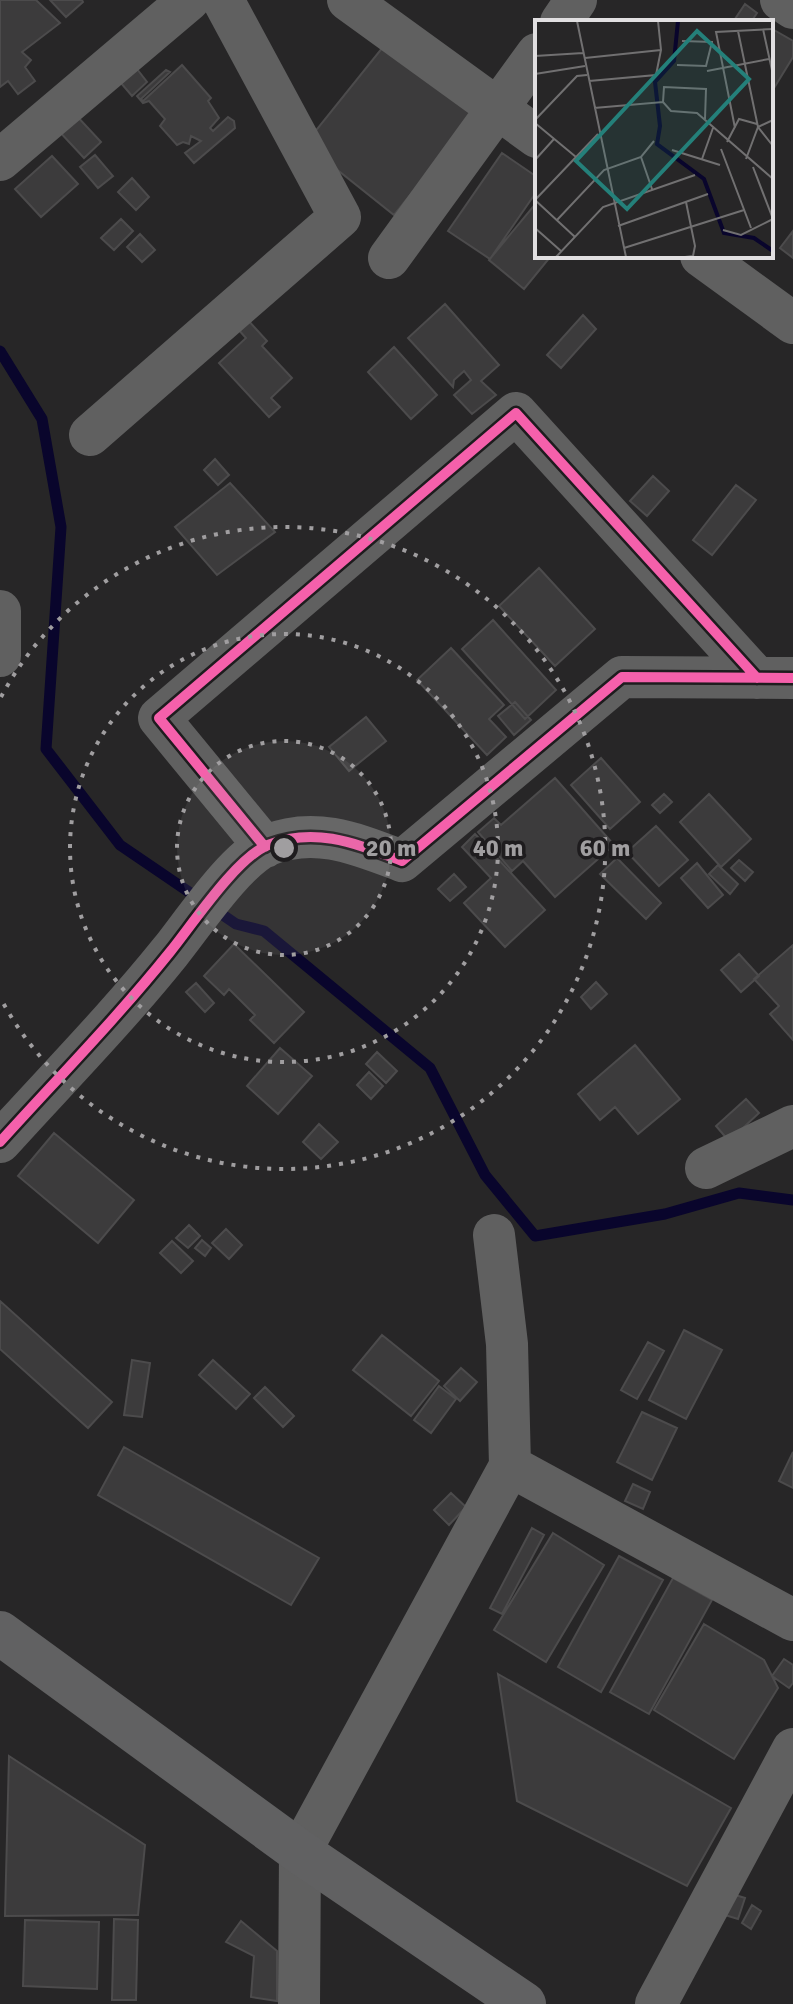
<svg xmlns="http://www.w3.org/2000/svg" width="793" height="2004" font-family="Signika,sans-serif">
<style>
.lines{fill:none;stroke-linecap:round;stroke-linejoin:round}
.stream{stroke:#09052c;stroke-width:11}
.building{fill:#3c3b3c;stroke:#4c4b4c;stroke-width:2}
.minor{stroke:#606060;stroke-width:42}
.major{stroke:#616162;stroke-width:44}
.cycleway-casing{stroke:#1e1c1e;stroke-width:15}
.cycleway{stroke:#f560ab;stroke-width:10}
.ring{fill:none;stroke:#a09ea0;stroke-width:4;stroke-dasharray:4 8}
.inset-river{fill:none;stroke:#09052c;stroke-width:4}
.inset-road{fill:none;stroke:#717071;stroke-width:2}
.view{fill:#24807a;fill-opacity:0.15;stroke:#24807a;stroke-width:4}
.inset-edge{fill:none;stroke:#e1dfe1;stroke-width:4}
.centre{fill:#a09ea0;stroke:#1e1c1e;stroke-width:4}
.ring-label{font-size:24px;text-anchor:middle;font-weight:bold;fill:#a09ea0;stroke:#1e1c1e;stroke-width:7;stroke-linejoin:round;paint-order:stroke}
</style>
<rect width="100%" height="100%" fill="#272627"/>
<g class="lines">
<path class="stream" d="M0 351 42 419 61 527 46 749 120 845 236 924 264 931 430 1068 485 1175 535 1236 665 1214 739 1193 793 1200"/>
</g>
<path class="building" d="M0 0H36L60 23 22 52 31 60 25 67 35 81 18 94 8 81 0 87Z
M50 0H82L83 2 66 17Z
M745 4 757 13 751 22H733Z
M774 30 793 41V57L771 93V35Z
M387 42 476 114 394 215 305 144Z
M182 65 211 98 208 101 219 118 210 128 213 131 228 117 234 121 235 128 194 163 185 153 201 141 191 136 189 144 183 142 177 145 160 126 165 119 149 101 143 103 137 96 166 70 170 72 141 99 143 101Z
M137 69 147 82 132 96 121 83Z
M74 113 101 142 84 158 57 129Z
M502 153 537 177V191L490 259 448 231Z
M95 155 113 176 98 188 80 167Z
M52 156 78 184 41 217 15 189Z
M132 178 149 197 136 210 118 192Z
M537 202V256H551L524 289 489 260Z
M121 219 133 231 114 250 101 238Z
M793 231V258L780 248Z
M140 234 155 250 142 262 127 247Z
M445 304 499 365 481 381 496 395 472 414 454 395 471 380 464 371 454 380 453 387 408 338Z
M583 315 596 329 561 368 547 355Z
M247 319 267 341 262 346 292 378 271 398 280 407 269 417 219 363 246 338 237 328Z
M394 347 437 395 411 419 368 372Z
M215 459 229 475 218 485 204 470Z
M653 476 669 491 647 516 630 501Z
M230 483 275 532 217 575 175 527Z
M736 485 756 500 712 555 693 540Z
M539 568 595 629 555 666 499 606Z
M493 620 556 690 525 719 462 649Z
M451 648 504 705 489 719 506 737 487 755 417 680Z
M515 702 531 720 514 735 498 716Z
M366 717 386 741 349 771 329 747Z
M601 758 640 802 610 829 571 785Z
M555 778 614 845 555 897 523 861 512 871 478 832 494 818 501 825Z
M664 794 672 802 660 813 652 805Z
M709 794 751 839 721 867 680 822Z
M656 826 688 860 659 886 627 852Z
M475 834 545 910 505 947 464 903 491 878 462 847Z
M617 858 661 903 646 919 600 874Z
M739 860 753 872 745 881 731 868Z
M697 863 723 895 708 908 681 878Z
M718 865 738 884 730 894 709 874Z
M454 874 466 887 450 901 438 889Z
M234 944 304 1012 274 1043 250 1020 255 1015 229 989 224 995 204 976Z
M793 945V1040L770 1014 779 1006 754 979Z
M739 954 759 976 741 992 721 970Z
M596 982 607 994 591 1009 581 997Z
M196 983 214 1003 205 1012 186 992Z
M635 1045 680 1099 638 1134 615 1107 600 1120 578 1094Z
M280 1048 312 1076 278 1114 247 1086Z
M377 1052 397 1071 386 1083 366 1064Z
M369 1072 383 1086 371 1099 357 1085Z
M746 1099 759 1113 729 1141 716 1126Z
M319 1124 338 1142 321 1159 303 1142Z
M54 1133 134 1200 98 1243 18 1176Z
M189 1225 200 1236 188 1248 176 1238Z
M226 1229 242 1245 229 1259 212 1243Z
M202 1240 211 1248 205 1256 195 1248Z
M172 1241 193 1261 181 1273 160 1253Z
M0 1301 112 1402 88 1428 0 1349Z
M684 1330 722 1350 686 1419 649 1400Z
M382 1335 439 1381 411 1416 353 1370Z
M648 1342 664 1351 637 1399 621 1390Z
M132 1360 150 1363 142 1417 124 1415Z
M213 1360 250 1394 236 1409 199 1375Z
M461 1368 477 1382 460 1401 444 1386Z
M439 1386 456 1399 431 1433 414 1420Z
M265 1387 294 1416 283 1427 254 1398Z
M642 1412 677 1428 652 1480 617 1462Z
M124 1447 319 1558 291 1605 98 1495Z
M793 1452V1488L779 1481Z
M633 1484 650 1492 643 1509 625 1501Z
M451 1493 466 1507 449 1525 434 1510Z
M532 1528 544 1535 502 1614 490 1608Z
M553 1533 604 1565 546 1662 494 1630Z
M619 1556 663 1580 601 1692 558 1667Z
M673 1578 712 1600 649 1714 610 1692Z
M704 1624 764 1660 778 1688 734 1759 654 1710Z
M784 1659 793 1665V1683L789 1688 772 1676Z
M498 1674 731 1808 687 1886 517 1801Z
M9 1756 145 1845 138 1915 5 1916Z
M732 1894 745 1898 738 1919 725 1915Z
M752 1905 761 1911 751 1929 742 1923Z
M114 1919 138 1920 136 2000H112Z
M25 1920 99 1922 97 1989 23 1986Z
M241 1921 277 1951V2001L251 1997 254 1956 226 1942Z"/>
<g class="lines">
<path class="minor" d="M348 0 537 137
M781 0 793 8
M561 22 576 0
M0 160 189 0
M701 256 793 323
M389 258 537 54
M90 435 340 217 223 0
M0 611V656
M265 847 159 718 516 413 757 678
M0 1142C57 1079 117 1018 170 952 192 925 236 858 268 845 316 826 357 844 402 861L622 677 793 678
M706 1168 793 1126
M510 1466 793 1620
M299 2004 300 1852 510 1466 507 1344 494 1235
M656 2004 793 1749"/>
<path class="major" d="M0 1633 300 1852 524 2004"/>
<g class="cycleway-casing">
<path id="cycleway" d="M265 847 159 718 516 413 757 678
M0 1142C57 1079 117 1018 170 952 192 925 236 858 268 845 316 826 357 844 402 861L622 677 793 678"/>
</g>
<use href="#cycleway" class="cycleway"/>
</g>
<circle cx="284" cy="848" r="107" fill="#a09ea0" fill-opacity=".12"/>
<g class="ring">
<circle cx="284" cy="848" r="107"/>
<circle cx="284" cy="848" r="214"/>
<path d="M1 697A321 321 0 1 1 1 999"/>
</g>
<g transform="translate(535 20)">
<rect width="238" height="238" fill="#272627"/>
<path class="inset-river" d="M143 1 139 41 120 62 125 106 122 124 169 159 189 213 219 218 238 231"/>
<path class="inset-road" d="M42 1 91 237M228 9 238 55M203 11 223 107 238 126M147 21 178 22M0 36 48 33M50 38 126 30M142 45 171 46 177 22M172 51 234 39M0 54 50 46M54 61 121 55 126 30 123 1M128 82 129 67 171 69 170 99M59 88 128 82 136 91 162 93 238 159M0 100 42 56 52 55M0 103 41 137M200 108 181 12 238 9M192 122 204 99 222 104M186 129 216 208M137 130 185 145M106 137 117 169M167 139 178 108M211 139 223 107 238 100M0 140 19 119M218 147 238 199M0 180 63 114M0 180 40 217M22 200 69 150 106 137 119 121M83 206 173 174M0 208 26 231M188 210 206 215 238 199M89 228 209 190M21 237 68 187 160 155M150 237 158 236 160 226 151 182"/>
<path class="view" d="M162 11 214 59 92 189 41 141Z"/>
<rect width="238" height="238" class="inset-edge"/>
</g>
<circle cx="284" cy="848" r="12" class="centre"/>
<g class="ring-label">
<text x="391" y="856">20 m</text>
<text x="498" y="856">40 m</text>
<text x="605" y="856">60 m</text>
</g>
</svg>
